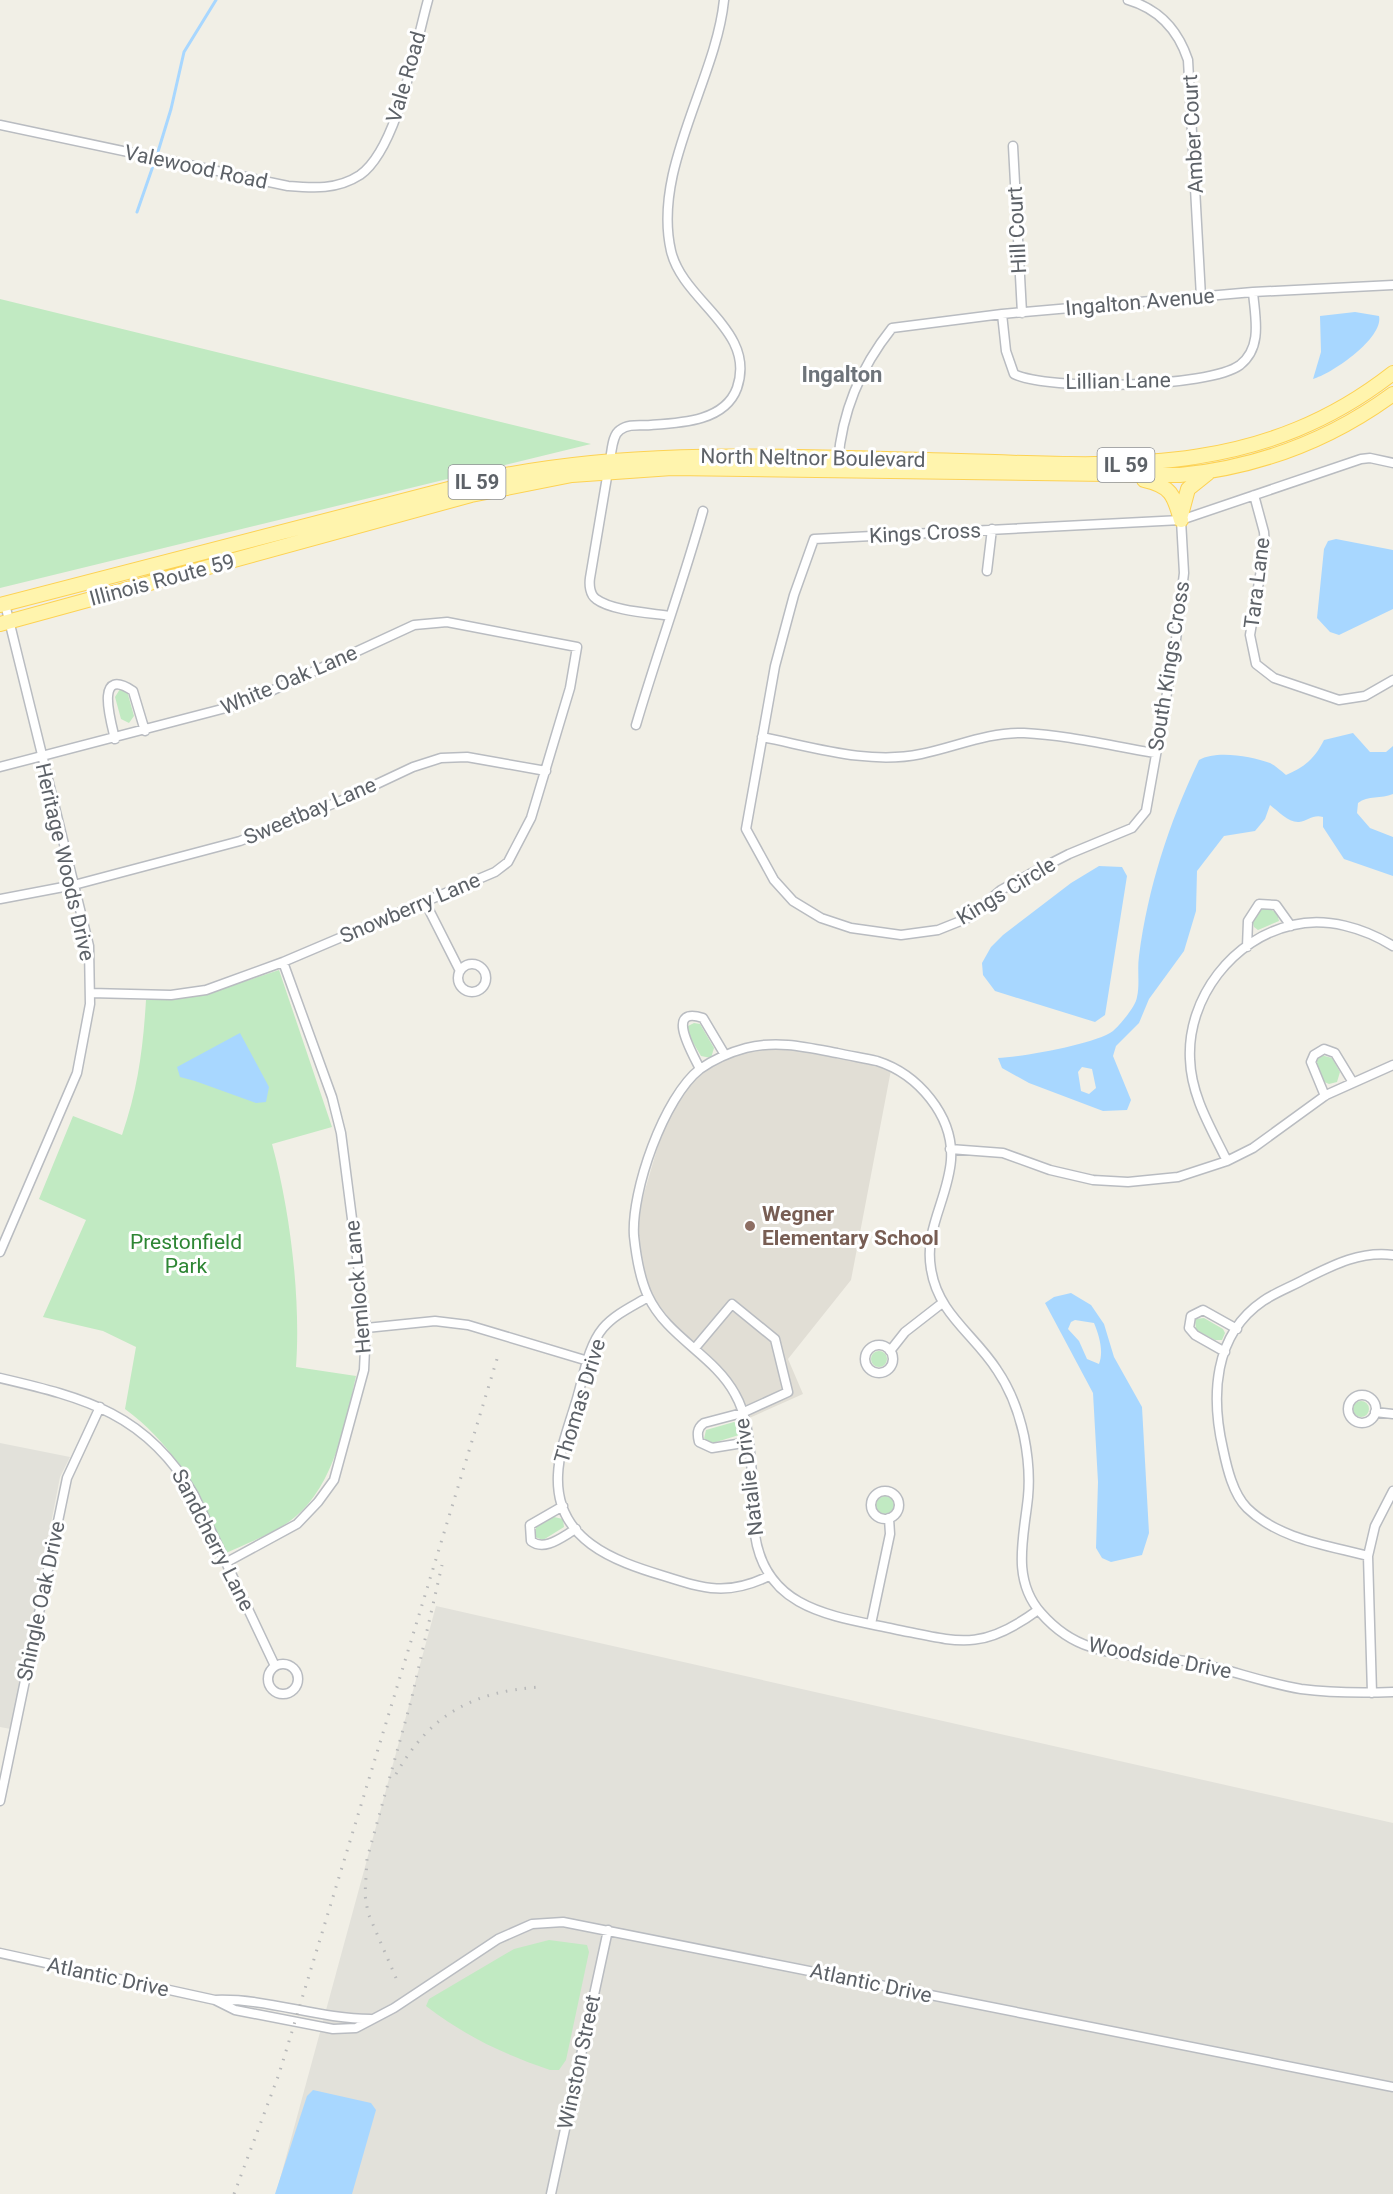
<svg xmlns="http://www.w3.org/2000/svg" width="1393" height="2194" font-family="Roboto,sans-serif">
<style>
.industrial{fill:#e2e1da}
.education{fill:#e1ded5}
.green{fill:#c1eac2}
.water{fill:#a8d7ff;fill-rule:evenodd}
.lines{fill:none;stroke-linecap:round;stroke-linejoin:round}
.stream{stroke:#a8d7ff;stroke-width:3}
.street-casing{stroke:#b9bcc1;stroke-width:11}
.primary-casing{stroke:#fdd253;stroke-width:16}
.street{stroke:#fff;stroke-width:8}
.primary{stroke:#fff4ad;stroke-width:14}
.rail{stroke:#b7b8b9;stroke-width:3;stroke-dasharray:1.5 8;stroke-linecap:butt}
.education-dot{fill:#8d6e63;stroke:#fff;stroke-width:2}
.labels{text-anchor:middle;stroke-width:6;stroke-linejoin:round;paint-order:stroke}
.shield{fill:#fff;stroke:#8e9195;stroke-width:1.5}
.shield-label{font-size:20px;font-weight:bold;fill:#5d6268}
.street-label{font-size:21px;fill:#5d6268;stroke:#fff}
.education-label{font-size:21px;font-weight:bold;fill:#785e54;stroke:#fff;text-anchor:start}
.park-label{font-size:21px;fill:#2e8634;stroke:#fff}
.neighbourhood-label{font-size:22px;font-weight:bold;fill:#6e747a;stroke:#fff}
</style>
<rect width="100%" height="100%" fill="#f1efe6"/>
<path class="industrial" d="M0 1443 70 1457 60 1477 11 1729 0 1727Z
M436 1606 1393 1823V2194H276Z"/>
<path class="education" d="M791 1047 877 1064 891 1070 851 1280 788 1359 803 1394 747 1419 722 1371 679 1331 651 1295 642 1268 637 1238 638 1214 665 1122 681 1095 702 1072 721 1061 751 1049Z"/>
<path class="green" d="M0 299 591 444 0 588Z
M120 689 127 691 134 716 129 723 121 719 115 697Z
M1266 907 1277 913 1279 921 1258 930 1254 927 1252 920 1261 908Z
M279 970 332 1127 272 1144C290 1210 301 1298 296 1367L356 1376C346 1422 334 1485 295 1517 276 1533 249 1542 226 1553 198 1495 178 1448 125 1409L136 1347 103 1331 43 1317 86 1220 39 1199 73 1116 122 1135C138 1088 143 1049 146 1000 197 998 231 986 279 970Z
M694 1023 700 1024 714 1048 711 1058 701 1056 688 1034V1026Z
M1321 1055 1332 1058 1340 1072 1337 1082 1329 1084 1322 1081 1316 1060Z
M1204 1318 1223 1329 1225 1333 1222 1340H1215L1196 1330 1195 1319Z
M871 1359a8 8 0 1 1 16 0a8 8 0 1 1-16 0Z
M1353 1409a8 8 0 1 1 16 0a8 8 0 1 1-16 0Z
M734 1422 741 1426 739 1435 713 1443 704 1439 706 1430Z
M876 1505a9 9 0 1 1 18 0a9 9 0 1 1-18 0Z
M554 1517 563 1519 564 1527 543 1540 535 1537 536 1527Z
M549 1940 587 1945 589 1952 566 2060 559 2070H550C501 2053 467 2037 426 2006L429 1999 514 1949Z"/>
<path class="water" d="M1355 312 1379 316C1384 338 1332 374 1313 379L1321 352 1320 316Z
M1336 539 1393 550V609L1339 635 1330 632 1317 618 1324 549 1328 541Z
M1353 733 1370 752H1386L1393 746V794C1381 799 1368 795 1358 803L1357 813 1370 828 1393 837V876L1344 859 1323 827V817C1313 814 1308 821 1299 822 1289 823 1278 811 1270 805L1265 819 1255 831 1224 836 1197 871 1196 911 1184 951 1149 999 1139 1023 1116 1046 1113 1056 1131 1100 1127 1110 1103 1111 1029 1083 1002 1068 998 1058C1022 1057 1096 1044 1113 1031 1120 1025 1136 1006 1137 997 1140 984 1137 970 1139 956 1148 887 1169 823 1199 760 1216 750 1251 756 1270 763 1276 766 1281 771 1286 775 1305 767 1315 758 1324 740ZM1082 1067 1092 1069 1096 1088 1089 1094 1081 1091 1078 1072Z
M1099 866 1122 867 1127 876 1105 1015 1095 1022 995 991 983 975 982 963 991 947 1003 935 1071 883Z
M240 1033 269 1087 266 1102 256 1103 195 1081 180 1077 177 1067Z
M1071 1293 1091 1305 1104 1324 1114 1357 1142 1407 1149 1533 1142 1555 1111 1562 1102 1558 1096 1548 1098 1482 1093 1393 1045 1303 1054 1297ZM1075 1320 1094 1323C1099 1335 1104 1351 1099 1364L1087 1359 1079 1341 1068 1329 1071 1322Z
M313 2090 371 2103 376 2110 352 2194H275L307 2096Z"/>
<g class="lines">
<path class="stream" d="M157 155 171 109 184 52 216 0
M137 212 153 166"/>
<g class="street-casing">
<path id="street" d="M1128 0C1159 9 1178 30 1188 60L1201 297
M0 125 288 186C313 188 337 190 360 175 398 148 415 46 428 0
M1013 146 1022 313
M1002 314 1006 351 1014 374C1048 391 1209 388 1240 365 1263 347 1255 317 1253 292
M610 459C612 451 612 435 620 430 629 423 641 426 651 425 682 423 725 421 737 388 757 330 683 302 671 251 652 169 716 80 724 0
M838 462C842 411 860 368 892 328L1002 314 1253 292 1393 285
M608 471 590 578C589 585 590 595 596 599 612 611 651 613 670 616
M1254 495 1264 532 1265 546 1250 635 1256 664 1274 678 1339 700 1365 696 1393 680
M1181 520 1184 573 1175 648 1146 811 1132 828 1069 854 1030 874 1001 890 968 918 938 930 901 935 851 928 821 918 793 901 774 880 746 829 775 666 794 595 814 539 1181 520 1361 459 1370 458 1393 463
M987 571 992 529
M636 725C657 653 683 583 703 511
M762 737C813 747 869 765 921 754 956 747 987 732 1024 733 1067 735 1112 746 1155 753
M115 739C111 722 94 665 133 691L145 731
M0 767 245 703 414 625 447 622 577 647 570 688 531 818 508 862 495 872 283 962 206 990 171 995 90 993
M0 899 74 885 240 841 345 799 413 767 441 758 467 757 546 771
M425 902 460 971
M1247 947 1248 921 1259 904 1276 905 1291 926
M458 978a14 14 0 1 1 28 0a14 14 0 1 1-28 0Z
M700 1069C694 1056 663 1005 703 1018L725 1055
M1325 1096 1311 1062 1314 1055 1324 1049 1335 1053 1352 1081
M950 1149 1003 1153 1050 1170 1093 1180 1128 1182 1178 1177 1227 1161 1253 1148 1326 1095 1393 1065
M1227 1161C1211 1128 1191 1096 1190 1059 1187 998 1233 938 1293 925 1327 917 1364 928 1393 946
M0 1252 77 1073 90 1004 89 946 5 604
M648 1297C633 1306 615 1314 603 1328 587 1347 583 1381 575 1405 568 1428 559 1451 558 1475 555 1540 614 1561 664 1576 705 1589 728 1596 769 1576
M366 1328 435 1321 468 1325 588 1361
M865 1359a14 14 0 1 1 28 0a14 14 0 1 1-28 0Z
M695 1348 732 1304 775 1339 788 1392 742 1413 704 1423C697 1428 697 1434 699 1442L712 1448 749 1442
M890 1351 905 1332 941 1304
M1225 1352 1195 1335 1189 1328 1191 1316 1203 1310 1237 1329
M0 1378C86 1398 147 1414 194 1495L275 1666
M1348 1409a14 14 0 1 1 28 0a14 14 0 1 1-28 0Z
M1375 1412 1393 1414
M871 1505a14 14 0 1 1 28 0a14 14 0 1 1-28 0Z
M563 1506 530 1525 531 1541C545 1552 563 1536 576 1529
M1368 1556C1326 1545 1279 1539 1247 1508 1233 1494 1227 1468 1223 1449 1211 1397 1213 1335 1263 1301 1276 1292 1293 1286 1307 1278 1335 1264 1361 1251 1393 1255
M227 1562 297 1524 318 1502 334 1480 364 1370 366 1328 341 1133 332 1097 283 962
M1038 1610C981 1652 959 1642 894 1629 833 1616 766 1610 755 1535 751 1511 754 1487 751 1463 749 1440 747 1415 735 1394 714 1355 667 1337 648 1296 640 1279 636 1255 634 1236 631 1191 664 1097 700 1069 713 1060 731 1052 746 1048 777 1040 806 1047 837 1053 850 1056 864 1058 877 1061 918 1074 954 1116 951 1160 948 1199 924 1229 931 1269 938 1314 974 1334 997 1370 1010 1389 1019 1413 1024 1436 1028 1456 1030 1476 1028 1497 1024 1537 1011 1579 1041 1613 1055 1629 1072 1641 1091 1647 1123 1658 1160 1656 1192 1662 1229 1669 1264 1683 1301 1689 1331 1693 1363 1693 1393 1692
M871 1624 890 1534 889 1518
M268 1679a15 15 0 1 1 30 0a15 15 0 1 1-30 0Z
M1372 1693 1368 1556 1375 1526 1393 1491
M0 1801 67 1478 100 1407
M0 1953 215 2000C268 1998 318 2019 371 2019
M215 2000 235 2010 333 2029 356 2028 394 2008 498 1939 532 1924 563 1922 1393 2087
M551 2194 608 1930"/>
</g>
<g class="primary-casing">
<path id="primary" d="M1144 480C1171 486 1174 495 1181 520
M1181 515 1188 489 1208 473
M0 605 495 477C641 448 781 457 928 460 1098 464 1250 485 1393 373
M0 624 471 495 572 475 672 468 1180 475C1259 467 1329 441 1393 394"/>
</g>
<use href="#street" class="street"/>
<use href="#primary" class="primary"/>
<path class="rail" d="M396 1774C430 1715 471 1692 539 1687
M396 1978 368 1913 365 1895 367 1859 411 1701 442 1565
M234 2194 279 2074 497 1359"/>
</g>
<circle class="education-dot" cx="750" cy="1226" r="6"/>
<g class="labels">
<g class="shield">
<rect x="1097.5" y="448" width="57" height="34" rx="4.5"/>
<rect x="448.5" y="465" width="57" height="34" rx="4.5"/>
</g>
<g class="shield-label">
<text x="1126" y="472">IL 59</text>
<text x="477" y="489">IL 59</text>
</g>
<g class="street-label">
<text transform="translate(406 77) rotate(-74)" y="7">Vale Road</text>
<text transform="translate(1193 134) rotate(-93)" y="7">Amber Court</text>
<text transform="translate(196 167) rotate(12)" y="7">Valewood Road</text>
<text transform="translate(1017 230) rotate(-93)" y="7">Hill Court</text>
<text transform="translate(1140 302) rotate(-5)" y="7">Ingalton Avenue</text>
<text transform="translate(1118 381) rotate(-1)" y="7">Lillian Lane</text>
<text transform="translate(813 458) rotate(1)" y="7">North Neltnor Boulevard</text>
<text transform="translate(925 533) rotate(-3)" y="7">Kings Cross</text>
<text transform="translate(162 580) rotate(-15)" y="7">Illinois Route 59</text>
<text transform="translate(1257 583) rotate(-83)" y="7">Tara Lane</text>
<text transform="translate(1169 666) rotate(-81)" y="7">South Kings Cross</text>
<text transform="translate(289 680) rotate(-23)" y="7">White Oak Lane</text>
<text transform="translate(310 811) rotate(-23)" y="7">Sweetbay Lane</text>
<text transform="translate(65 862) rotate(77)" y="7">Heritage Woods Drive</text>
<text transform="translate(1006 891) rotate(-31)" y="7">Kings Circle</text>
<text transform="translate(410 908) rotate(-23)" y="7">Snowberry Lane</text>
<text transform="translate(358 1287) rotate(-95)" y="7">Hemlock Lane</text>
<text transform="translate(580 1401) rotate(-73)" y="7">Thomas Drive</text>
<text transform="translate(749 1477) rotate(-97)" y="7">Natalie Drive</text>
<text transform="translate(213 1540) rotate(63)" y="7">Sandcherry Lane</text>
<text transform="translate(41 1601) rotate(-78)" y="7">Shingle Oak Drive</text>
<text transform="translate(1160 1658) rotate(11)" y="7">Woodside Drive</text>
<text transform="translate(108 1977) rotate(12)" y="7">Atlantic Drive</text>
<text transform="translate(871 1983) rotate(12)" y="7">Atlantic Drive</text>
<text transform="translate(579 2062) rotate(-78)" y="7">Winston Street</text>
</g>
<g class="education-label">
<text x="762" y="1221">Wegner<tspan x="762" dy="24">Elementary School</tspan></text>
</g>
<g class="park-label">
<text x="186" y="1249">Prestonfield<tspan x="186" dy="24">Park</tspan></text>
</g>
<g class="neighbourhood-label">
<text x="842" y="382">Ingalton</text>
</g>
</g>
</svg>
